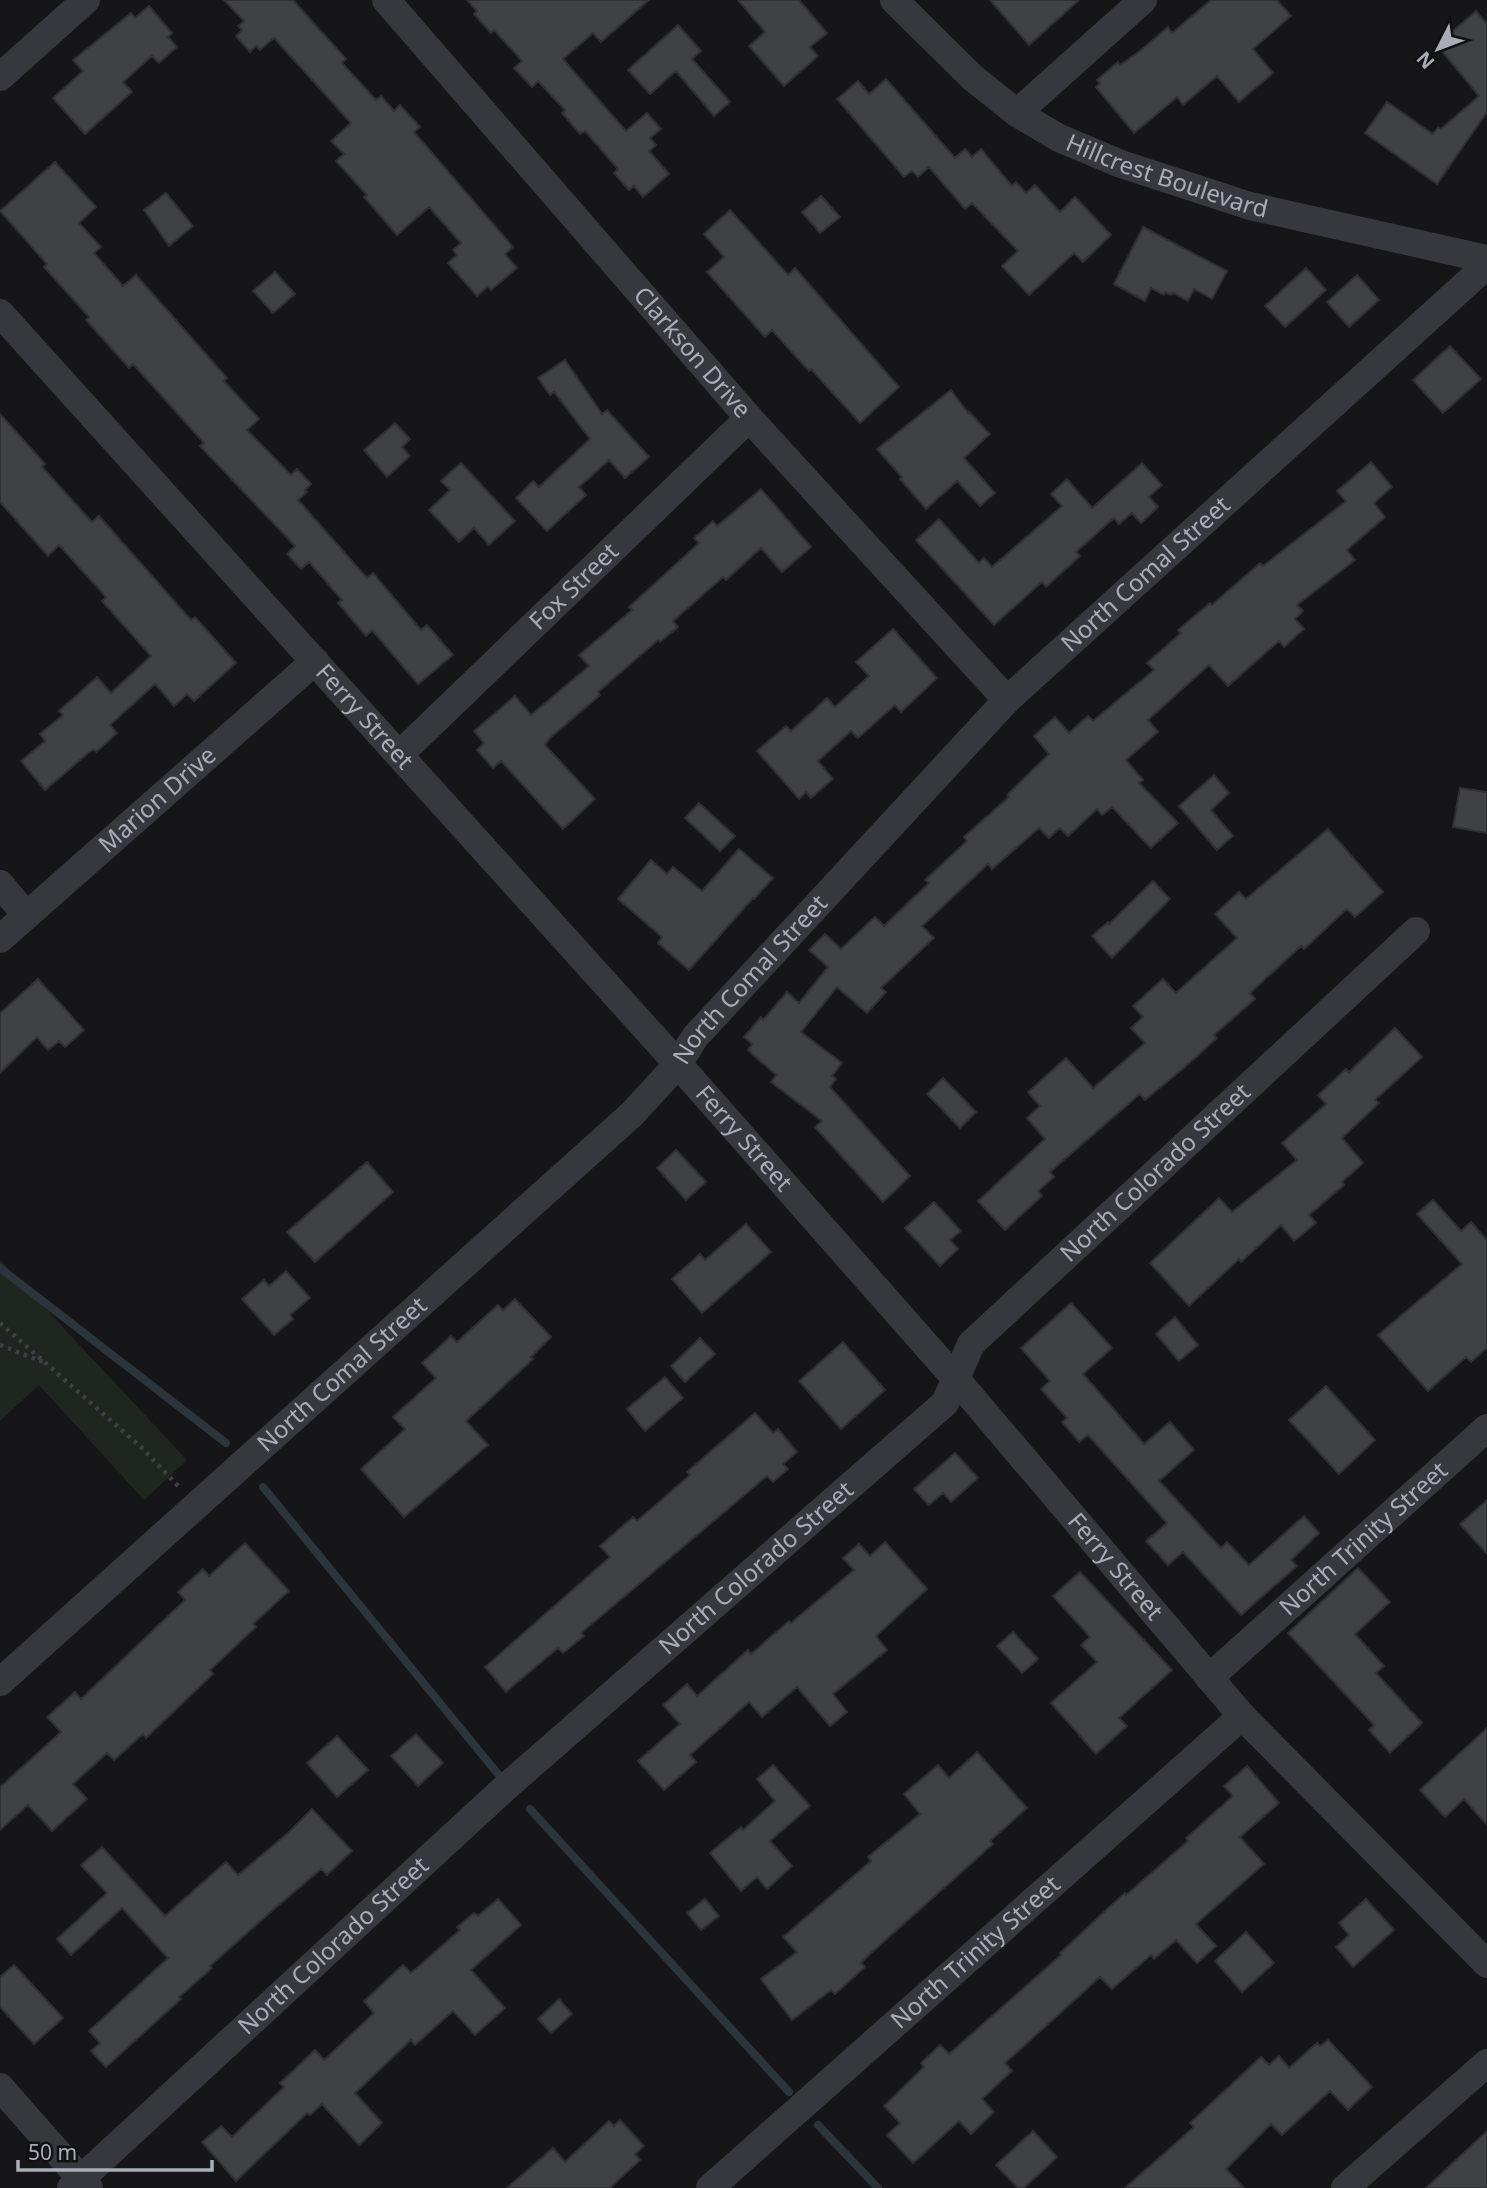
<svg xmlns="http://www.w3.org/2000/svg" width="1487" height="2188" font-family="'Noto Sans',sans-serif">
<style>
.green{fill:#1e261f}
.lines{fill:none;stroke-linecap:round;stroke-linejoin:round}
.stream{stroke:#2c353c;stroke-width:8}
.building{fill:#404145;stroke:#303034;stroke-width:2}
.path{stroke:#3d3f44;stroke-width:4.5;stroke-dasharray:3.5 5;stroke-linecap:butt}
.minor{stroke:#37383d;stroke-width:28}
.labels{text-anchor:middle;stroke-width:6;stroke-linejoin:round;paint-order:stroke}
.street-label{font-size:24px;fill:#a8adb8;stroke:#111113}
</style>
<rect width="100%" height="100%" fill="#161618"/>
<path class="green" d="M0 1260 187 1460 144 1500 39 1385 0 1421Z"/>
<g class="lines">
<path class="stream" d="M0 1268 226 1443
M263 1487 498 1774
M530 1809 789 2092
M818 2125 878 2188"/>
</g>
<path class="building" d="M224 0H293L346 59 342 63 376 100 381 96 394 111 400 105 420 127 414 132 513 247 505 254 517 268 491 290 488 286 477 296 448 263 457 255 453 250 461 243 429 207 397 235 364 197 367 195 336 161 344 154 331 141 351 123 274 38 260 50 256 46 250 52 236 36 242 30 238 26 244 21Z
M467 0H649L601 42 593 33 563 59 626 131 647 113 661 129 650 138 656 145 649 151 669 174 643 197 634 186 629 190 614 173 618 169 585 131 580 134 562 113 565 110 538 81 532 87 514 68 522 61 494 30 491 33 474 14 477 11Z
M738 0H799L827 33 810 47 818 56 784 86 749 46 765 32Z
M990 0H1079L1029 45Z
M1211 0H1277L1291 16 1253 49 1273 73 1239 102 1217 76 1183 105 1177 97 1134 133 1096 87 1100 83 1097 80 1118 62 1120 65 1140 51 1168 27 1172 33Z
M149 6 172 33 168 37 177 47 159 63 152 56 123 82 132 92 85 134 53 98 83 71 73 60 131 13 135 18Z
M1476 11 1487 24V112L1437 184 1365 133 1387 102 1433 134 1438 127 1441 129 1479 96 1437 45Z
M678 25 701 51 692 59 730 102 714 116 676 71 650 94 628 70Z
M886 79 955 158 965 149 972 157 981 149 1012 186 1016 182 1026 193 1035 185 1060 212 1075 197 1111 235 1083 262 1074 253 1029 295 1002 266 1018 251 972 203 965 209 929 167 918 177 912 171 904 177 837 99 858 81 869 94Z
M55 162 96 207 79 223 101 247 94 253 123 286 136 275 227 378 224 381 259 419 247 430 291 475 297 469 311 484 305 490 307 492 298 500 367 578 373 573 421 630 427 625 453 655 418 684 372 630 366 636 338 603 342 600 309 562 301 569 287 554 295 546 200 446 204 443 133 364 129 368 86 320 89 317 44 267 47 264 0 211Z
M166 193 193 226 169 246 144 210Z
M821 196 840 217 820 233 802 212Z
M730 210 788 275 795 268 899 387 860 423 811 369 809 371 772 330 765 337 707 272 724 257 704 234Z
M1143 227 1227 271 1212 299 1194 289 1188 301 1173 293 1171 295 1165 292 1164 295 1151 288 1145 301 1114 284Z
M1306 268 1326 290 1285 327 1265 306Z
M275 272 295 294 273 313 253 291Z
M1357 275 1379 300 1349 327 1327 302Z
M1450 346 1481 379 1443 413 1413 380Z
M565 360 602 414 607 410 649 457 625 478 609 460 579 487 586 495 547 531 516 498 533 481 539 487 590 439 554 392 550 395 538 378Z
M951 390 968 413 969 412 990 434 964 458 995 493 980 506 957 481 926 509 900 479 902 477 877 449Z
M0 414 45 464 42 467 92 522 99 516 191 620 195 617 236 663 194 701 187 694 174 706 155 684 110 725 117 733 96 752 93 749 45 790 21 761 45 741 40 734 63 715 59 711 97 677 111 693 151 656 102 601 106 597 59 545 48 556 0 502Z
M395 423 410 439 402 447 410 456 387 477 364 450Z
M1371 462 1392 487 1374 503 1385 517 1347 550 1355 560 1297 605 1303 611 1295 619 1304 629 1284 647 1279 641 1228 686 1209 665 1148 720 1158 732 1126 760 1143 780 1139 783 1178 823 1151 848 1112 807 1102 815 1097 809 1068 836 1060 828 1049 838 1039 828 992 869 988 864 922 926 934 938 881 988 886 992 867 1013 837 987 801 1032 842 1063 832 1076 836 1079 830 1087 910 1176 883 1202 815 1127 822 1121 771 1082 776 1075 748 1050 752 1044 744 1037 761 1017 763 1020 787 992 799 1003 828 967 809 950 825 934 841 949 875 917 884 926 929 883 925 880 967 841 964 837 1009 797 1007 795 1049 754 1034 736 1055 717 1069 733 1088 716 1093 721 1154 670 1147 663 1181 633 1178 630 1210 603 1212 605 1260 563 1263 566 1346 501 1337 491Z
M461 463 515 521 489 545 474 528 459 542 429 510 450 490 441 481Z
M1142 463 1162 485 1149 497 1158 507 1141 523 1132 513 1119 524 1114 518 1076 552 1080 556 1046 587 1042 582 994 625 916 540 939 519 979 563 984 558 992 567 1062 506 1051 494 1067 479 1092 508Z
M761 489 811 547 782 572 761 548 726 580 723 577 673 621 678 627 660 642 658 640 598 692 600 695 550 738 545 745 595 799 563 829 501 761 493 768 477 750 484 743 474 731 515 696 531 715 589 666 579 655 632 610 629 607 699 543 694 538 713 521 717 526Z
M893 629 937 678 901 712 895 705 858 738 851 731 818 761 833 779 811 798 806 792 799 799 757 751 786 726 791 731 827 698 835 707 869 676 856 662Z
M1214 775 1229 793 1211 810 1233 836 1217 850 1179 806Z
M1460 788 1487 792V833L1453 827Z
M699 803 735 836 720 851 685 818Z
M1328 829 1383 892 1355 917 1347 909 1304 949 1301 946 1250 993 1255 999 1214 1035 1217 1038 1186 1066 1145 1100 1140 1094 1050 1172 1054 1177 1038 1191 1042 1196 1005 1230 978 1201 1045 1139 1027 1118 1040 1106 1028 1092 1066 1058 1093 1088 1145 1043 1131 1028 1143 1017 1133 1006 1163 979 1176 993 1237 938 1215 914 1239 892 1246 899Z
M739 849 773 878 754 899 753 898 689 970 658 943 662 937 618 899 651 860 667 874 673 867 702 891Z
M1153 881 1170 899 1112 958 1092 936 1108 922 1109 924Z
M38 979 84 1030 65 1047 59 1041 48 1050 37 1037 0 1073V1013Z
M1395 1028 1422 1057 1375 1100 1379 1103 1342 1138 1363 1163 1342 1182 1344 1185 1309 1215 1316 1223 1294 1241 1281 1225 1241 1262 1239 1259 1189 1306 1150 1263 1219 1198 1232 1212 1297 1160 1282 1143 1326 1104 1318 1095 1346 1069 1349 1072Z
M943 1078 976 1112 960 1128 927 1094Z
M676 1150 706 1182 686 1200 657 1168Z
M367 1162 393 1192 315 1262 287 1232Z
M1433 1200 1461 1231 1471 1222 1487 1240V1348L1471 1362 1466 1357 1428 1391 1378 1335 1462 1264 1417 1214Z
M934 1202 961 1231 950 1240 958 1249 940 1266 905 1228Z
M746 1224 771 1252 702 1313 672 1279 700 1254 705 1260Z
M286 1271 310 1298 290 1315 293 1319 274 1335 242 1299 264 1280 269 1286Z
M515 1299 551 1337 531 1357 533 1359 466 1421 488 1445 404 1517 361 1469 405 1429 393 1417 436 1378 422 1363 451 1336 457 1342 498 1305 503 1310Z
M1071 1303 1112 1348 1083 1374 1144 1444 1170 1422 1194 1450 1159 1481 1221 1548 1227 1542 1249 1565 1304 1516 1319 1533 1291 1560 1297 1566 1241 1615 1183 1552 1168 1565 1146 1541 1167 1523 1088 1435 1079 1442 1062 1422 1067 1418 1041 1389 1050 1381 1021 1348Z
M1175 1317 1198 1345 1179 1361 1156 1334Z
M700 1338 715 1354 685 1382 671 1366Z
M843 1342 885 1390 841 1429 799 1381Z
M665 1377 683 1398 645 1431 627 1409Z
M1326 1386 1375 1440 1339 1474 1289 1420Z
M755 1413 773 1433 778 1429 797 1452 783 1464 788 1469 773 1482 767 1476 581 1633 584 1636 563 1653 558 1648 506 1692 485 1667 610 1557 600 1546 633 1517 637 1521 690 1475 687 1472Z
M955 1453 978 1478 951 1502 943 1493 929 1505 914 1489Z
M1487 1500V1554L1460 1524Z
M885 1542 927 1589 876 1636 887 1650 833 1694 847 1712 830 1726 797 1687 762 1717 749 1702 690 1755 696 1762 664 1790 638 1761 680 1724 663 1705 687 1684 697 1696 748 1650 751 1654 789 1621 791 1623 854 1570 843 1558 859 1544 870 1556Z
M245 1543 289 1591 253 1624 256 1627 210 1670 213 1674 146 1738 143 1734 114 1760 107 1753 73 1784 87 1799 52 1831 28 1805 0 1830V1787L61 1732 47 1717 75 1692 81 1699 185 1600 178 1592 203 1569 209 1576Z
M1358 1568 1390 1602 1355 1634 1384 1666 1376 1673 1422 1723 1390 1753 1369 1730 1374 1725 1288 1633Z
M1080 1572 1172 1670 1119 1718 1127 1726 1096 1754 1051 1703 1097 1662 1081 1645 1090 1637 1053 1596Z
M1013 1632 1038 1659 1022 1673 997 1646Z
M1487 1728V1825L1464 1799 1445 1817 1420 1790Z
M416 1734 443 1763 418 1786 391 1756Z
M337 1736 368 1770 337 1797 307 1763Z
M977 1752 1027 1808 990 1841 993 1844 870 1954 861 1963 865 1967 835 1994 831 1990 792 2020 761 1979 797 1952 783 1937 871 1861 868 1857 920 1814 904 1794 938 1765 949 1778Z
M773 1765 810 1806 770 1841 792 1866 767 1889 757 1877 741 1891 710 1853 741 1827 743 1830 775 1801 757 1779Z
M1247 1766 1279 1803 1240 1837 1264 1864 1196 1924 1216 1946 1197 1963 1176 1940 1154 1959 1151 1955 1112 1989 1100 1977 1005 2063 1012 2071 982 2099 994 2112 971 2134 959 2121 913 2163 887 2135 900 2123 884 2106 924 2067 921 2063 940 2045 949 2054 1061 1955 1060 1953 1117 1900 1125 1893 1126 1895 1188 1841 1186 1838 1233 1796 1224 1786Z
M312 1809 352 1851 327 1875 321 1869 266 1916 210 1966 212 1968 179 1997 181 1999 106 2067 91 2051 100 2043 89 2031 168 1958 122 1908 71 1955 57 1939 107 1893 81 1865 102 1847 165 1916 226 1862 238 1875 288 1833Z
M498 1899 521 1925 471 1970 505 2008 475 2035 453 2011 415 2045 411 2040 355 2093 382 2123 359 2145 322 2104 310 2115 307 2113 236 2181 202 2142 221 2126 232 2137 284 2087 280 2083 315 2050 324 2060 374 2013 364 2001 403 1965 411 1973 460 1930 457 1927 474 1913 478 1916Z
M705 1899 719 1916 701 1930 687 1913Z
M1366 1899 1394 1930 1353 1967 1336 1947 1349 1935 1339 1923Z
M1246 1932 1274 1963 1242 1992 1215 1961Z
M14 1965 63 2018 34 2044 0 2007V1977Z
M559 1999 572 2014 551 2033 538 2019Z
M1328 2040 1372 2087 1348 2110 1330 2091 1282 2135 1271 2124 1226 2169 1244 2188H1125L1194 2127 1190 2123 1261 2057 1269 2065 1279 2056 1289 2068 1317 2043 1320 2046Z
M620 2120 644 2146 635 2154 640 2160 610 2188H507L553 2148 565 2162 609 2121 614 2126Z
M1033 2131 1057 2157 1024 2188H1018L996 2165Z
M1487 2131V2188H1426L1456 2160Z"/>
<g class="lines">
<path class="path" d="M0 1323 142 1448 180 1488
M0 1345 43 1362"/>
<g class="minor">
<path id="s1" d="M386 0 749 418 1007 700"/>
<path id="s2" d="M894 0 973 78 1017 113 1059 138 1121 164 1250 206 1487 259"/>
<path d="M0 77 86 0"/>
<path d="M1017 113 1143 0"/>
<path id="s3" d="M0 313 678 1064 956 1379 1242 1716 1487 1964"/>
<path id="s4" d="M399 755 749 418"/>
<path d="M0 884 26 915"/>
<path id="s5" d="M0 939 315 661"/>
<path id="s6" d="M1209 1678 1487 1428"/>
<path id="s7" d="M0 1682 632 1114 678 1064 695 1037 1007 700 1487 265"/>
<path d="M0 2087 89 2188"/>
<path id="s8" d="M71 2188 506 1787 945 1403 971 1344 1416 931"/>
<path id="s9" d="M710 2188 1242 1716"/>
<path d="M1345 2188 1487 2063"/>
</g>
</g>
<g class="labels">
<g class="street-label">
<text dy="8" stroke="none"><textPath href="#s2" startOffset="331">Hillcrest Boulevard</textPath></text>
<text dy="8" stroke="none"><textPath href="#s1" startOffset="467">Clarkson Drive</textPath></text>
<text dy="8" stroke="none"><textPath href="#s7" startOffset="1596">North Comal Street</textPath></text>
<text dy="8" stroke="none"><textPath href="#s4" startOffset="243">Fox Street</textPath></text>
<text dy="8" stroke="none"><textPath href="#s3" startOffset="544">Ferry Street</textPath></text>
<text dy="8" stroke="none"><textPath href="#s5" startOffset="210">Marion Drive</textPath></text>
<text dy="8" stroke="none"><textPath href="#s7" startOffset="1029">North Comal Street</textPath></text>
<text dy="8" stroke="none"><textPath href="#s3" startOffset="1111">Ferry Street</textPath></text>
<text dy="8" stroke="none"><textPath href="#s8" startOffset="1491">North Colorado Street</textPath></text>
<text dy="8" stroke="none"><textPath href="#s7" startOffset="460">North Comal Street</textPath></text>
<text dy="8" stroke="none"><textPath href="#s6" startOffset="208">North Trinity Street</textPath></text>
<text dy="8" stroke="none"><textPath href="#s3" startOffset="1678">Ferry Street</textPath></text>
<text dy="8" stroke="none"><textPath href="#s8" startOffset="924">North Colorado Street</textPath></text>
<text dy="8" stroke="none"><textPath href="#s8" startOffset="357">North Colorado Street</textPath></text>
<text dy="8" stroke="none"><textPath href="#s9" startOffset="355">North Trinity Street</textPath></text>
</g>
</g>
<g transform="translate(1438 49) rotate(228)" stroke="#111113" stroke-width="5" paint-order="stroke">
<path d="M0-5L12 26L0 18L-12 26Z" fill="#a8adb8"/>
<text y="-10" font-size="19" font-weight="bold" text-anchor="middle" fill="#a8adb8">N</text>
</g>
<path d="M18 2160v10h194v-10" fill="none" stroke="#a8adb8" stroke-width="3.5"/>
<text x="28" y="2160" font-size="21" fill="#a8adb8" stroke="#111113" stroke-width="5" paint-order="stroke">50 m</text>
</svg>
